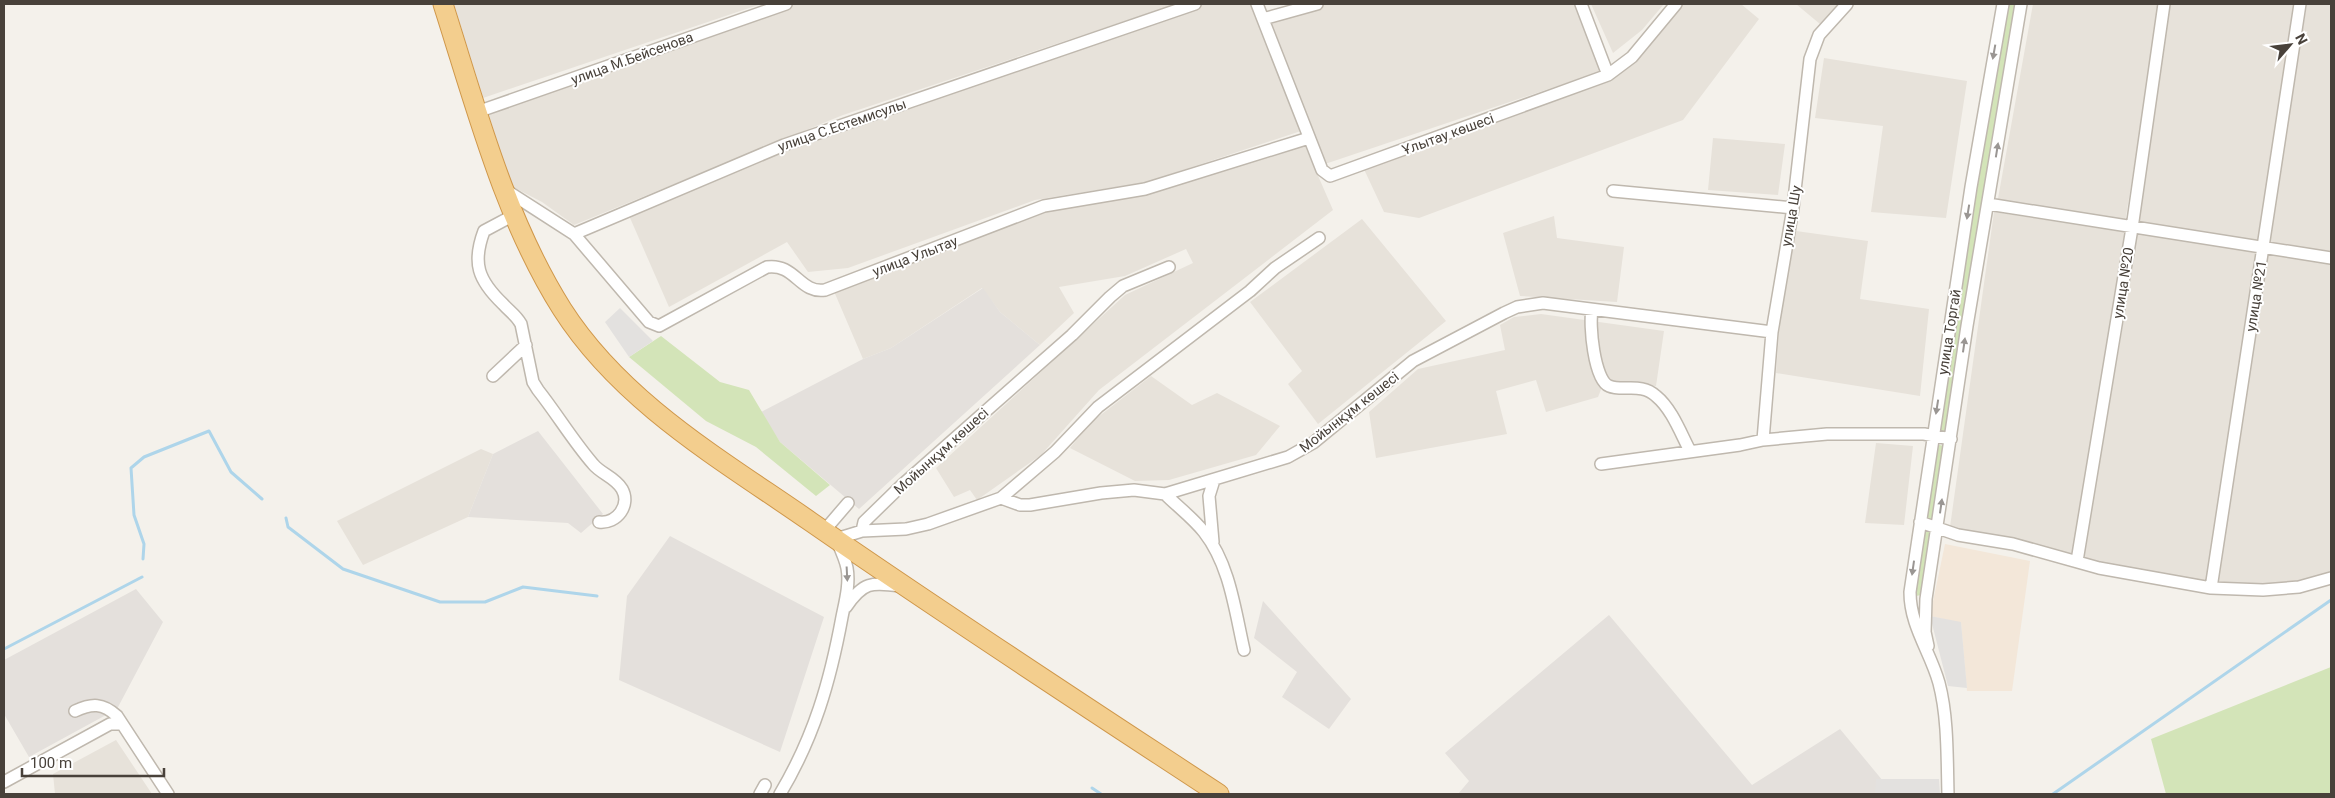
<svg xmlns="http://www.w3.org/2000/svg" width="2335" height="798" font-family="Roboto,sans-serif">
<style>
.residential{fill:#e7e2da}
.commercial{fill:#f3e7d9}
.industrial{fill:#e4e0dc}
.green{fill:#d3e4b8}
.parking{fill:#e3e1df}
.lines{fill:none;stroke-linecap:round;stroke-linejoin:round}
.stream{stroke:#aed5ea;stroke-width:3}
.minor-casing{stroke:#bfb8ae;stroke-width:14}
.trunk-casing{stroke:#cf974a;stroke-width:21}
.minor{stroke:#fff;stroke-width:11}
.trunk{stroke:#f3ce8e;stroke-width:19}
.oneway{fill:#9a9693}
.labels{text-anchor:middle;stroke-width:4;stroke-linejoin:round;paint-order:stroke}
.street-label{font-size:14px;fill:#48413a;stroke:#fff}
</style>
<rect width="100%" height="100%" fill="#f4f1eb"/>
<path class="residential" d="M454 4H761L483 98Z
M784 4H1176L843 115 574 225 542 202 511 186 488 112Z
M1197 4H1251L1301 131 1147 182 1035 200 848 268 808 272 787 242 669 307 627 211 809 136Z
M1317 4H1578L1605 70 1325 164 1267 22Z
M1591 4H1664L1642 30 1613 53Z
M1683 4H1741L1759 19 1683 120 1419 218 1384 212 1362 165 1613 78Z
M1796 4H1839L1820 24Z
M2033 4H2161L2125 222 1997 204Z
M2169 4H2297L2263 246 2137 225Z
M2307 4H2331V256L2267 246Z
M1824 58 1967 81 1946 218 1871 212 1883 126 1815 118Z
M1713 138 1785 144 1778 195 1708 190Z
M1302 139 1333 210 1099 390 1041 455 977 500 970 490 954 497 936 468 1125 295 1193 263 1186 249 1125 276 1059 287 1074 313 1040 345 1000 312 982 288 891 348 863 359 833 289 1059 202 1104 198Z
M1994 212 2125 232 2079 558 1950 527Z
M1554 216 1557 238 1624 247 1617 302 1520 296 1503 233Z
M1362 219 1446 321 1318 424 1288 384 1302 371 1250 302Z
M1796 231 1868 241 1860 299 1929 309 1920 396 1776 373 1781 306Z
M2136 234 2258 250 2212 586 2083 559 2133 266Z
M2266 252 2331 262V573L2279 586H2217Z
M1541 314 1664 331 1656 386 1604 382 1598 397 1546 412 1536 380 1496 391 1507 434 1376 458 1369 412 1418 369 1505 350 1500 325 1514 317Z
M1151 376 1192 405 1217 393 1280 426 1256 455 1169 480 1135 481 1070 448 1089 424Z
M1876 443 1913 446 1904 525 1865 523Z
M481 449 493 454 468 517 363 565 337 521Z
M116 740 152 794H55L53 774Z"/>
<path class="commercial" d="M1945 544 2030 561 2012 691H1967L1961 623 1930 616Z"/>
<path class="industrial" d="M983 288 1000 312 1040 345 859 509 780 442 761 412 863 359 891 348Z
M538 431 603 514 581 533 568 523 468 517 493 454Z
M670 536 824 617 780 752 619 680 627 596Z
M136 589 163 622 117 709 29 757 4 714V660Z
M1263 601 1351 699 1329 729 1282 697 1297 672 1254 638Z
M1609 615 1752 785 1840 729 1883 781 1882 794H1458L1469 781 1445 753Z"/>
<path class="green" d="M2008 4H2015L1947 432 1937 431Z
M661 336 720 382 749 390 780 442 830 485 816 496 756 447 706 421 629 357Z
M1935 444 1944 446 1934 521 1927 518Z
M1925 532H1931L1922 595 1915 596Z
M2331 667V794H2166L2151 739Z"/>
<path class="parking" d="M620 308 653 341 629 357 605 322Z
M1930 616 1961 622 1967 688 1948 686Z
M1876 779H1939L1940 794H1875Z"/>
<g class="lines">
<path class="stream" d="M286 518 288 527 343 569 440 602H485L523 587 597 596
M143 559 144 544 134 515 131 468 144 457 209 431 231 472 262 499
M4 649 142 577
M1092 788 1101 794
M2053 794 2331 600"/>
<g class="minor-casing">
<path id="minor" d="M1257 4 1322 170 1330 176 1608 75 1632 57 1676 4
M1581 4 1608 75
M1263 19 1317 4
M477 112 786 4
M504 189 574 234 649 322 659 326 767 267C795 263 800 294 825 290L1044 206 1145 189 1309 138
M1613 191 1793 208
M1988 204 2331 258
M514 215 484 231C472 263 478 280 503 304 509 311 516 315 521 324L533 382 538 390C557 414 573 441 593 464 601 474 615 477 622 489 631 505 617 524 599 522
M574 234 784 145 1195 4
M1592 310C1589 324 1594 380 1609 386 1623 392 1641 382 1656 396 1672 409 1681 434 1690 451
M493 376 526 345
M1763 440 1772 332 1793 208 1810 59 1819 35 1847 4
M1601 464 1740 445 1763 440 1827 434H1924L1951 439
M1165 494C1178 507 1193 518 1204 532 1230 565 1235 611 1244 650
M1001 498 1020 505H1030L1101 493 1134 490 1165 494 1288 457 1313 443 1413 361 1504 313 1517 307 1543 303 1772 332
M1920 522 1958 535 2013 544 2099 568 2211 588 2263 590 2299 587 2331 578
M824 531 848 503
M862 531 864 522 902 485 1072 335 1110 297 1123 286 1169 267
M1213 542 1209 496 1214 480
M2077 561 2132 228 2164 4
M2211 588 2300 4
M846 607C863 582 871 582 900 586
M1928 646 1925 632 1926 599 1967 326 2021 4
M75 711C92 703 103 703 117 716L168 794
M4 782 110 724H122
M760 794 765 785
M780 794C814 737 830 682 842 617 845 602 850 584 847 568 845 558 840 548 836 539L862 531 906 529 928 524 1001 498 1055 452 1098 407 1250 291 1275 268 1319 238
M1948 794C1947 758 1948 717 1939 683 1930 651 1910 626 1910 592L1971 187 2003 4"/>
</g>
<g class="trunk-casing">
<path id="trunk" d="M443 4C476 107 504 217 562 309 622 403 722 460 811 522 945 615 1082 704 1219 794"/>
</g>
<use href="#minor" class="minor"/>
<use href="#trunk" class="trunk"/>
</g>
<defs><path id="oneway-solid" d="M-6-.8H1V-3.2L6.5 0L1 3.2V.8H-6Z" transform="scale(1.25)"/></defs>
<g class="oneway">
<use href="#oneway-solid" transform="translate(1994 52) rotate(100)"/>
<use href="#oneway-solid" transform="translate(1997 150) rotate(-81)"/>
<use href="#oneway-solid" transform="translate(1968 212) rotate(99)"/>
<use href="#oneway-solid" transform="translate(1964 345) rotate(-82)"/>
<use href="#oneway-solid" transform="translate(1937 407) rotate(99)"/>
<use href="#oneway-solid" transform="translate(1941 506) rotate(-82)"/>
<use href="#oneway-solid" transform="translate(1913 568) rotate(98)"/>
<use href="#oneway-solid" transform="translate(847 574) rotate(87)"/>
</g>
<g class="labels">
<g class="street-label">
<text transform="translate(632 58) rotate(-20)" y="5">улица М.Бейсенова</text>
<text transform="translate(842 125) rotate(-19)" y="5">улица С.Естемисулы</text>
<text transform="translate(1448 134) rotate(-20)" y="5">Ұлытау көшесі</text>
<text transform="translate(1791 216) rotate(-80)" y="5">улица Шу</text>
<text transform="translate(915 256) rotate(-21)" y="5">улица Улытау</text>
<text transform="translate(2123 283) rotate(-81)" y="5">улица №20</text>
<text transform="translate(2256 296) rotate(-81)" y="5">улица №21</text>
<text transform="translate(1949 332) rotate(-81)" y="5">улица Торгай</text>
<text transform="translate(1349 412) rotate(-38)" y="5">Мойынқұм көшесі</text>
<text transform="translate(941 451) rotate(-42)" y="5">Мойынқұм көшесі</text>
</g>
</g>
<rect width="2335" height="798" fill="none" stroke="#48413a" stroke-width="10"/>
<g transform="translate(2290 45) rotate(62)" stroke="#ffffff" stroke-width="4" paint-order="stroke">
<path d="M0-4L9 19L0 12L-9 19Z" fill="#48413a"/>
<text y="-8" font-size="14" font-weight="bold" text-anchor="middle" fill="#48413a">N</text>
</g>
<path d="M22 768v8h142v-8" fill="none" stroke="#48413a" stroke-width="2.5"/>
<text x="30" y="768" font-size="15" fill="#48413a" stroke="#ffffff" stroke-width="4" paint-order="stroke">100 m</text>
</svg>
